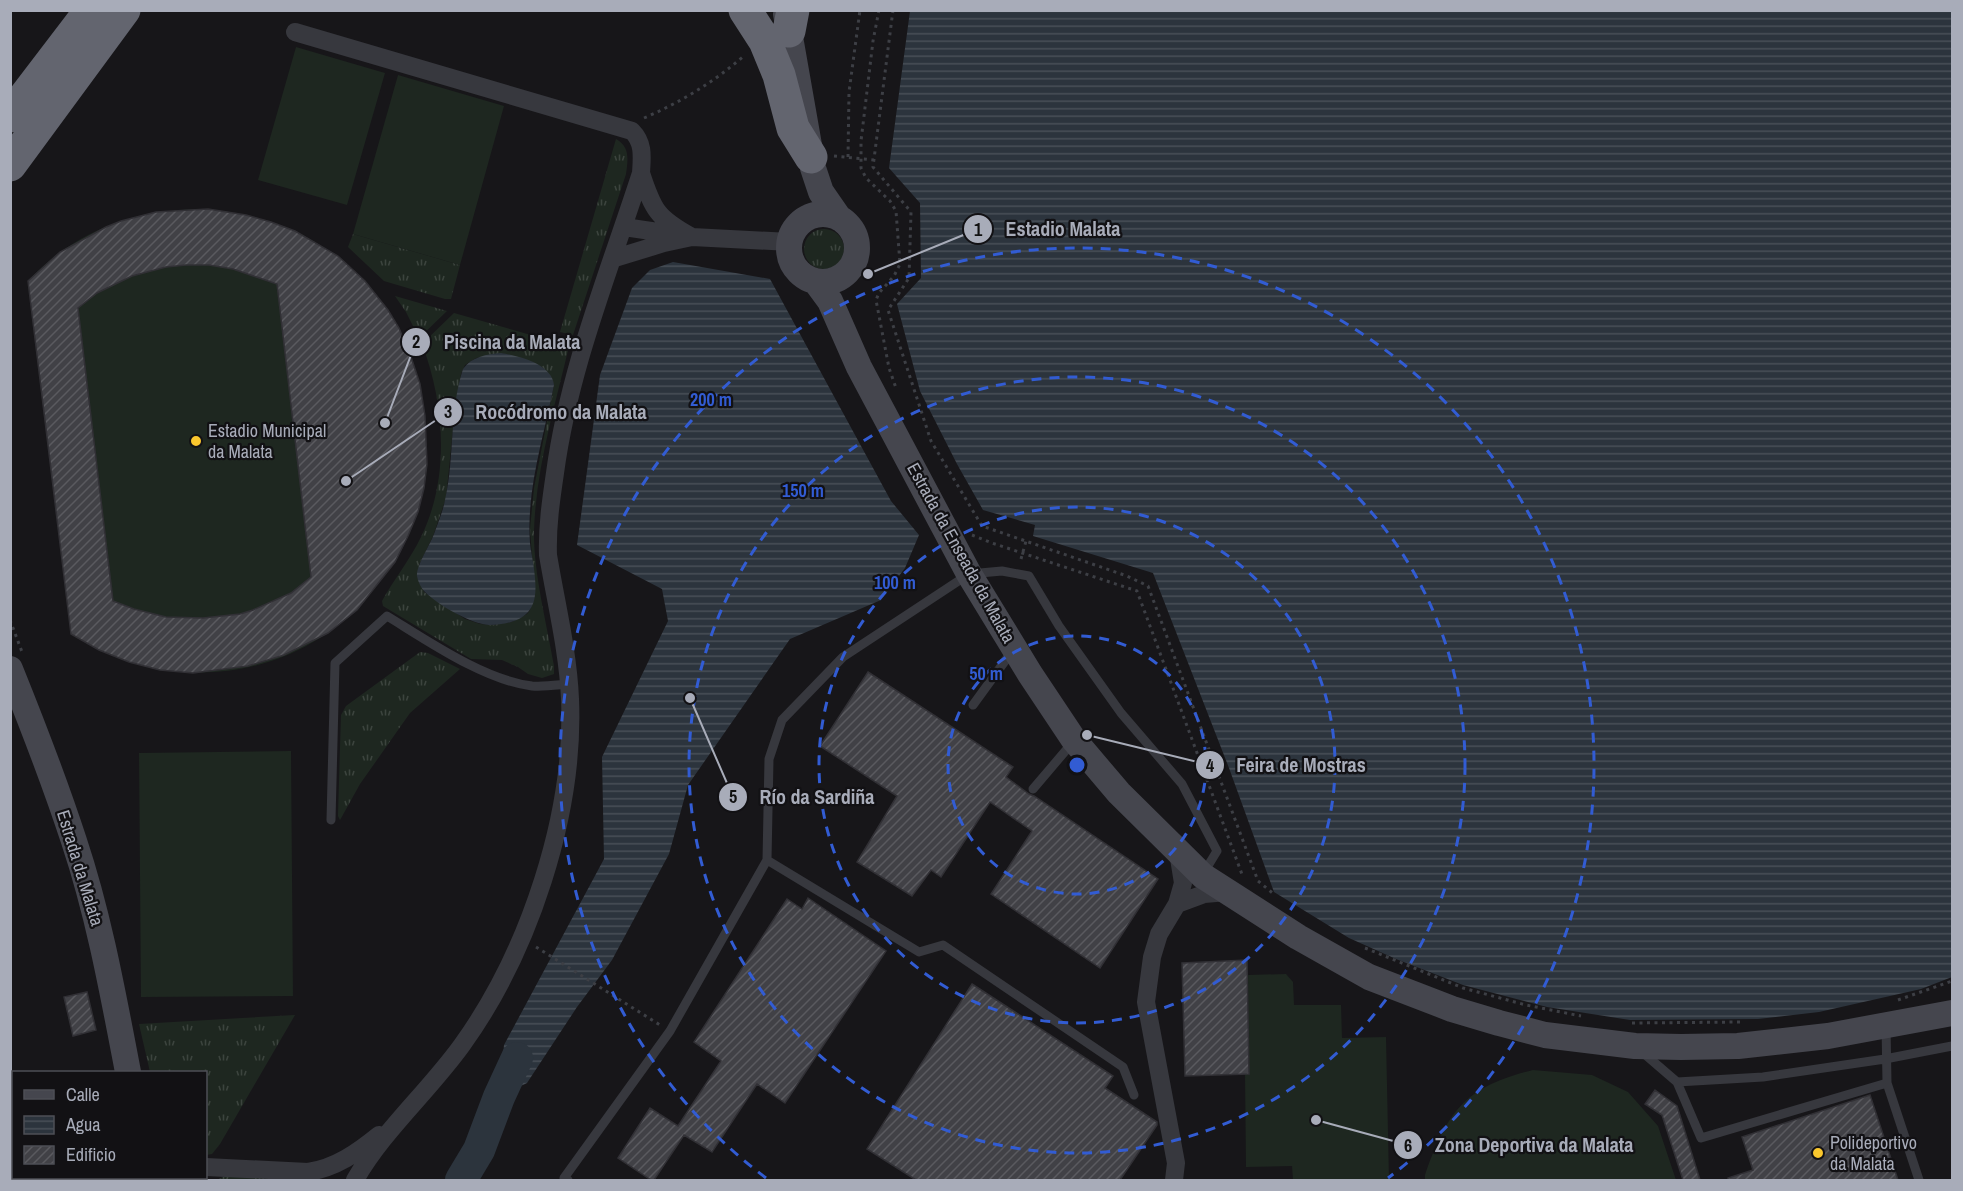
<svg xmlns="http://www.w3.org/2000/svg" width="1963" height="1191" font-family="'Archivo Narrow',sans-serif">
<style>
.grass{fill:url(#grass-tufts);fill-rule:evenodd}
.garden{fill:#1e2720}
.water{fill:url(#water-rules)}
.lines{fill:none;stroke-linecap:round;stroke-linejoin:round}
.river{stroke:#2c343d;stroke-width:32}
.building{fill:url(#building-hatch);stroke:#313035;stroke-width:1.5;fill-rule:evenodd}
.path{stroke:#3d3f45;stroke-width:3;stroke-dasharray:3 4.5;stroke-linecap:butt}
.lane{stroke:#37383e;stroke-width:9}
.street{stroke:#37383e;stroke-width:18}
.secondary{stroke:#45464e;stroke-width:26}
.highway{stroke:#63656f;stroke-width:33}
.ring{fill:none;stroke:#325cd3;stroke-width:3;stroke-dasharray:10 8}
.poi-dot{fill:#fac72d;stroke:#121114;stroke-width:2}
.labels{text-anchor:middle;stroke-width:4.5;stroke-linejoin:round;paint-order:stroke}
.poi-label{font-size:18px;fill:#a8acb9;stroke:#121114;text-anchor:start}
.street-label{font-size:18px;fill:#a8acb9;stroke:#121114}
.centre{fill:#325cd3;stroke:#121114;stroke-width:3}
.ring-label{font-size:18px;text-anchor:middle;font-weight:bold;fill:#325cd3;stroke:#121114;stroke-width:4.5;stroke-linejoin:round;paint-order:stroke}
.leader{fill:none;stroke:#a8acb9;stroke-width:2}
.callout-dot{fill:#a8acb9;stroke:#121114;stroke-width:2}
.mark-label{font-size:18px;text-anchor:middle;font-weight:bold;fill:#111}
.callout-label{font-size:20px;text-anchor:middle;font-weight:bold;fill:#a8acb9;stroke:#121114;stroke-width:4.5;stroke-linejoin:round;paint-order:stroke}
</style>
<defs>
<pattern id="grass-tufts" width="24" height="20" patternUnits="userSpaceOnUse" patternTransform="scale(1.5)"><rect width="24" height="20" fill="#1e2720"/><path d="M3 7l-1-3M5 7V3M7 7l1-3M15 17l-1-3M17 17v-4M19 17l1-3" fill="none" stroke="#3c443e"/></pattern>
<pattern id="water-rules" width="6" height="5" patternUnits="userSpaceOnUse" patternTransform="scale(1.5)"><rect width="6" height="5" fill="#2c343d"/><path d="M0 2.5h6" fill="none" stroke="#484f57"/></pattern>
<pattern id="building-hatch" width="6" height="6" patternUnits="userSpaceOnUse" patternTransform="scale(1.5)"><rect width="6" height="6" fill="#414146"/><path d="M-1 1l2-2M0 6l6-6M5 7l2-2" fill="none" stroke="#5a5a5f"/></pattern>
</defs>
<rect width="100%" height="100%" fill="#171619"/>
<path class="grass" d="M616 139C630 147 628 159 626 174L573 335 560 332Z
M804 249a20 20 0 1 1 40 0a20 20 0 1 1-40 0Z
M353 234 460 265 451 299H445L384 281 348 247Z
M395 296 447 311 419 338 406 312Z
M454 313 569 346C555 406 536 468 534 530 533 571 547 625 554 666V674L542 678 528 674 518 667 502 660 471 659 383 606 382 601C394 579 410 560 421 537 450 478 445 404 422 344ZM501 353 523 359 543 368 554 385 534 488 530 529 535 596 530 610 527 614 512 622 492 625 480 624 465 619 424 592 419 565 433 536 446 498 455 409 461 374 465 365 476 358Z
M420 652 428 653 460 669 410 713 360 784 340 820 338 816 341 715 346 706Z
M295 1015 220 1144 212 1154 206 1155V1072H150L139 1024Z
M225 1176 325 1179 330 1180H217Z"/>
<path class="garden" d="M296 47 385 73 347 205 258 180Z
M398 75 504 106 460 265 353 234Z
M208 209C248 214 289 224 323 247L364 602C285 684 166 694 71 634L28 281C78 228 137 209 208 209Z
M291 751 293 996 141 997 139 753Z
M1286 974 1293 982 1294 1005H1341L1342 1038 1386 1037 1389 1180H1293L1292 1166 1246 1167 1245 1074 1249 1073 1248 975Z
M1533 1070 1592 1075 1628 1092 1658 1126 1676 1180H1425V1175C1448 1110 1465 1087 1533 1070Z"/>
<path class="water" d="M910 11H1952V977L1921 989 1819 1012 1758 1019 1630 1020 1547 1007 1463 985 1396 959 1349 938 1274 892 1229 768 1153 573 1033 536 1035 525 983 510 957 464 920 391 897 304 921 278 920 203 889 168Z
M673 262 770 279 891 501 919 535 905 568 881 600 790 639 688 785 669 854 612 960 577 1007 527 1083 499 1097 504 1045 604 859 602 757 668 621 662 589 577 545 600 375 632 288 650 270Z
M501 353C519 356 552 364 554 385 544 436 526 490 530 543 532 560 540 590 532 606 525 621 505 625 489 625 471 624 438 605 425 592 421 588 418 582 417 576 416 566 430 545 434 534 438 523 443 511 445 500 455 457 449 411 463 369 471 357 487 354 501 353Z"/>
<g class="lines">
<path class="river" d="M461 1180 479 1150 499 1097 517 1058"/>
</g>
<path class="building" d="M208 209 246 215 271 222 295 231 338 256 365 281 388 310 399 328 411 357 420 384 425 416 427 464 424 488 418 512 408 536 395 562 357 610 328 633 284 655 248 666 193 673 160 670 129 662 99 650 71 634 28 281 60 252 106 227 121 221 156 212ZM186 265H209L233 269 277 284 311 577 291 593 253 610 240 614 203 618 166 617 134 609 113 601 78 308 97 293 132 276 166 267Z
M868 672 1013 767 1006 777 1029 794 1034 796 1158 879 1100 968 991 894 1032 831 990 802 941 877 931 870 912 896 857 862 897 796 820 746Z
M808 898 886 951 785 1103 757 1084 712 1152 684 1135 654 1180H651L618 1158 650 1108 678 1126 721 1061 694 1042 787 899 802 909Z
M1247 960 1249 1074 1185 1076 1182 963Z
M972 984 1113 1076 1105 1088 1157 1122V1125L1120 1180H916L867 1149Z
M87 992 96 1030 73 1036 64 997Z
M1655 1090 1677 1106 1700 1180H1683L1662 1115 1645 1104Z
M1870 1095 1898 1180H1728V1178L1753 1170 1742 1137Z"/>
<g class="lines">
<path class="path" d="M879 10 873 41 861 141V168L866 178 890 201 896 211 900 264 894 276 879 293 876 300 889 368 896 388
M893 10 873 167 911 212 909 278 888 310 931 441 982 526 1127 576 1148 586 1258 881 1275 895
M644 118C681 102 714 82 745 55
M834 156 874 160
M848 157 849 92 860 10
M972 535 992 543 1137 591 1243 877
M1021 559 1026 541
M10 620 22 652
M536 947 660 1025
M1365 948 1463 988 1526 1005 1581 1016
M1898 1000 1952 981
M1632 1023 1743 1022"/>
<path class="lane" d="M973 705 1013 650
M1033 789 1073 742
M331 820 335 663 387 616C428 641 484 680 532 686 544 687 557 685 569 684
M767 860 919 952 943 945 1123 1067 1134 1095
M1886 1026 1887 1083 1919 1180
M1641 1051 1677 1082 1701 1138 1887 1083
M1677 1082 1763 1077 1885 1059 1952 1046
M568 1180 564 1178 670 1031 767 860 769 759 782 720 843 657 969 574 1002 571 1029 576 1059 626 1121 713 1182 784 1217 851 1203 874"/>
<path class="street" d="M295 32 632 131C644 143 642 157 641 173 609 272 569 369 555 473 551 500 547 527 548 555 556 603 568 651 570 699 575 814 529 952 462 1045 429 1091 382 1132 355 1180
M624 227 692 237 790 242
M612 259 664 243 692 237C657 218 653 210 641 173
M1177 904 1204 894 1228 892
M206 1167 308 1172C336 1168 358 1152 379 1135
M1174 1180 1176 1163 1146 1002 1152 957 1159 934 1177 904 1183 883 1178 852"/>
<path class="secondary" d="M786 14 813 168 821 192 839 218
M789 248a34 34 0 1 1 68 0a34 34 0 1 1-68 0Z
M816 282 830 301 859 367 969 574 1030 674 1074 740 1119 793 1203 876 1228 892 1298 937 1369 977 1452 1009 1499 1023 1545 1035 1635 1046 1681 1047 1738 1046 1828 1036 1952 1013
M10 669C33 726 55 783 74 841 99 916 113 994 128 1072
M146 1178 147 1180"/>
<path class="highway" d="M745 10 765 41 779 75 793 128 811 157
M789 31 793 10
M10 116 91 10
M10 165 124 10"/>
</g>
<g class="ring">
<circle cx="1077" cy="765" r="129"/>
<circle cx="1077" cy="765" r="258"/>
<circle cx="1077" cy="765" r="388"/>
<path d="M766 1178A517 517 0 1 1 1388 1178"/>
</g>
<g class="poi-dot">
<circle cx="196" cy="441" r="6"/>
<circle cx="1818" cy="1153" r="6"/>
</g>
<g class="labels">
<g class="poi-label">
<text x="208" y="437">Estadio Municipal<tspan x="208" dy="21">da Malata</tspan></text>
<text x="1830" y="1149">Polideportivo<tspan x="1830" dy="21">da Malata</tspan></text>
</g>
<g class="street-label">
<text transform="translate(961 553) rotate(61)" y="6">Estrada da Enseada da Malata</text>
<text transform="translate(80 868) rotate(73)" y="6">Estrada da Malata</text>
</g>
</g>
<circle cx="1077" cy="765" r="9" class="centre"/>
<g class="ring-label">
<text x="711" y="406">200 m</text>
<text x="803" y="497">150 m</text>
<text x="895" y="589">100 m</text>
<text x="986" y="680">50 m</text>
</g>
<path class="leader" d="M868 274L978 229M385 423L416 342M346 481L448 412M1087 735L1210 765M690 698L733 797M1316 1120L1408 1145"/>
<g class="callout-dot">
<circle cx="868" cy="274" r="6"/>
<circle cx="385" cy="423" r="6"/>
<circle cx="346" cy="481" r="6"/>
<circle cx="1087" cy="735" r="6"/>
<circle cx="690" cy="698" r="6"/>
<circle cx="1316" cy="1120" r="6"/>
<circle cx="978" cy="229" r="15"/>
<circle cx="416" cy="342" r="15"/>
<circle cx="448" cy="412" r="15"/>
<circle cx="1210" cy="765" r="15"/>
<circle cx="733" cy="797" r="15"/>
<circle cx="1408" cy="1145" r="15"/>
</g>
<g class="mark-label">
<text x="978" y="236">1</text>
<text x="416" y="348">2</text>
<text x="448" y="418">3</text>
<text x="1210" y="772">4</text>
<text x="733" y="803">5</text>
<text x="1408" y="1152">6</text>
</g>
<g class="callout-label">
<text x="1063" y="236">Estadio Malata</text>
<text x="512" y="349">Piscina da Malata</text>
<text x="561" y="419">Rocódromo da Malata</text>
<text x="1301" y="772">Feira de Mostras</text>
<text x="817" y="804">Río da Sardiña</text>
<text x="1534" y="1152">Zona Deportiva da Malata</text>
</g>
<rect width="1963" height="1191" fill="none" stroke="#a8acb9" stroke-width="24"/>
<rect x="12" y="1071" width="195" height="108" fill="#121114" stroke="#4e4f56" stroke-width="1.5"/>
<rect x="24" y="1090" width="30" height="9" fill="#45464e" stroke="#4e4f56" stroke-width="1.5"/>
<text x="66" y="1101" font-size="18" fill="#a8acb9">Calle</text>
<rect x="24" y="1116" width="30" height="18" fill="url(#water-rules)" stroke="#4e4f56" stroke-width="1.5"/>
<text x="66" y="1131" font-size="18" fill="#a8acb9">Agua</text>
<rect x="24" y="1146" width="30" height="18" fill="url(#building-hatch)" stroke="#4e4f56" stroke-width="1.5"/>
<text x="66" y="1161" font-size="18" fill="#a8acb9">Edificio</text>
</svg>
